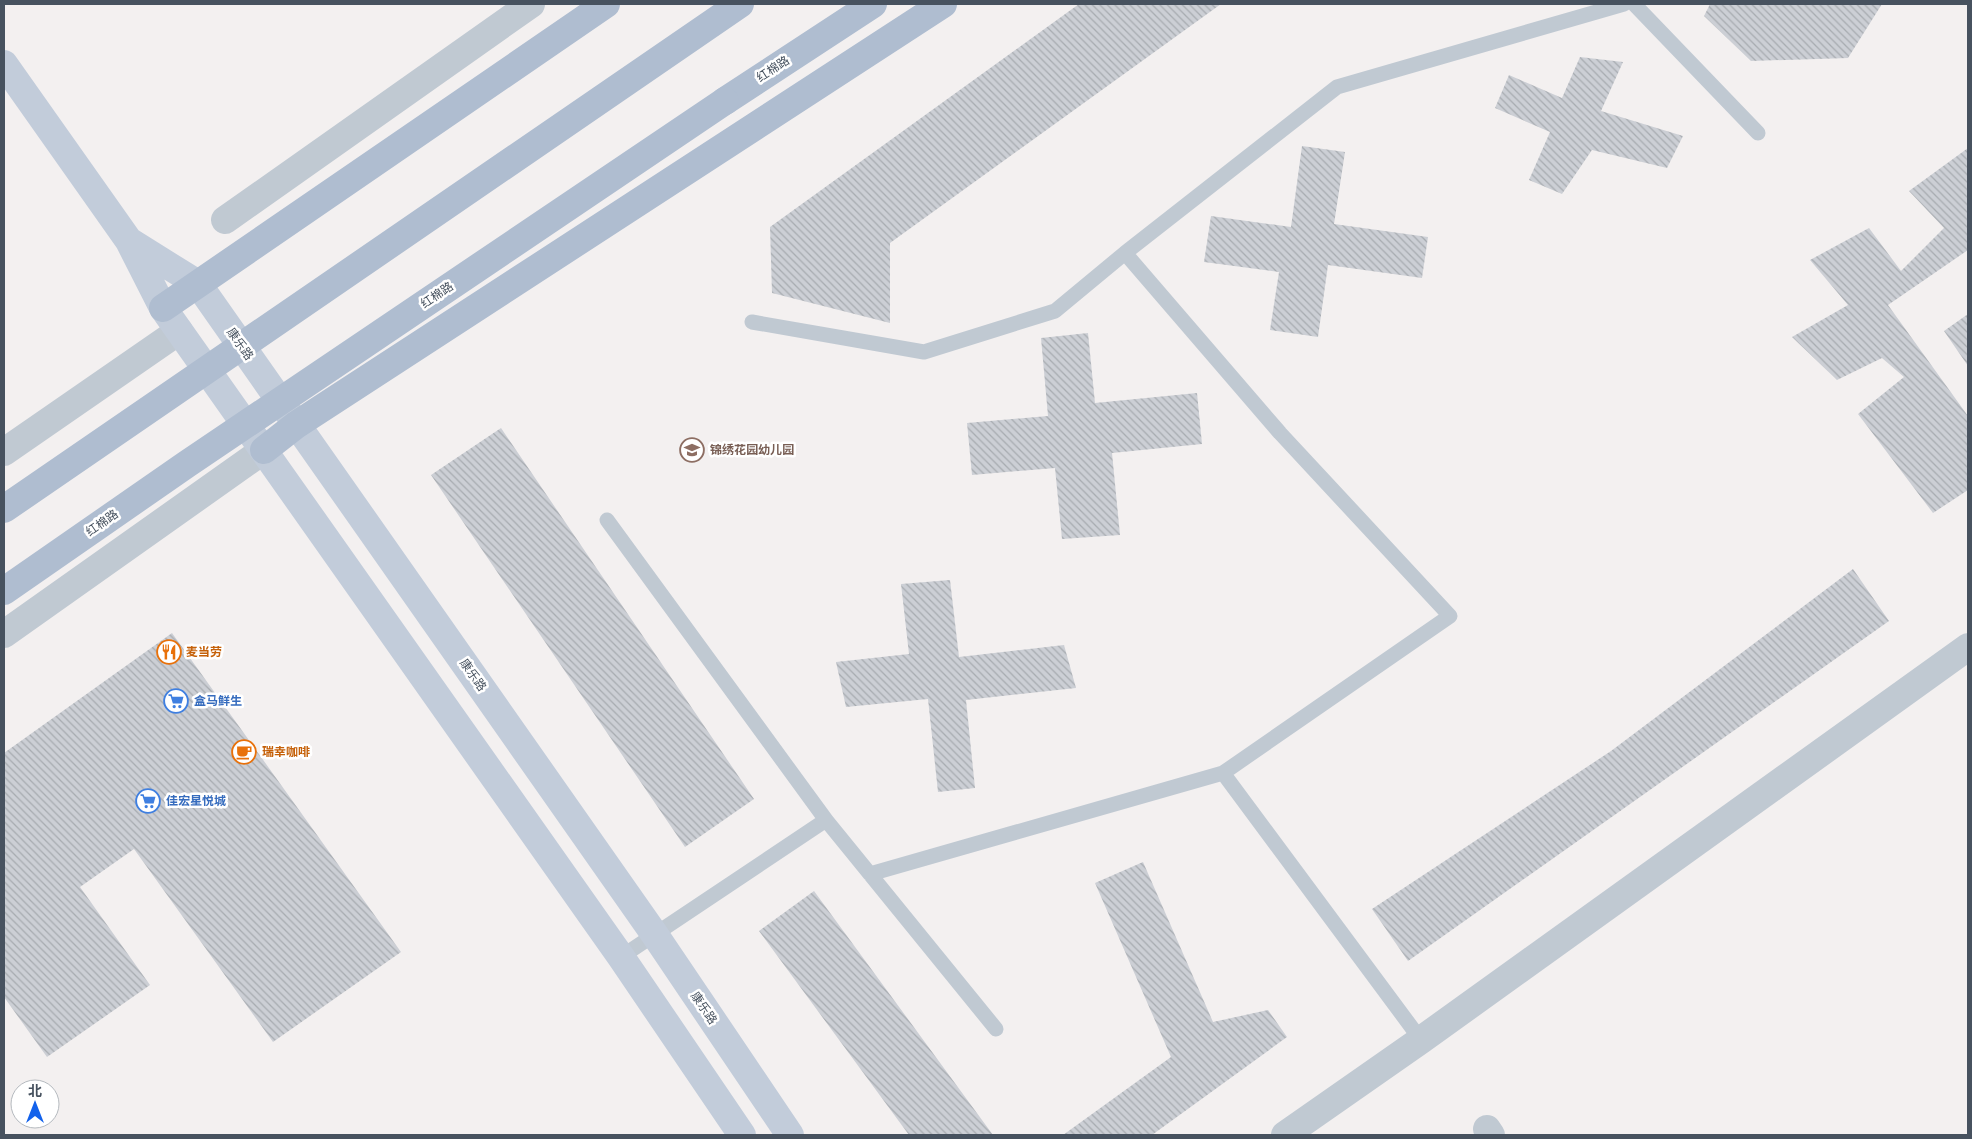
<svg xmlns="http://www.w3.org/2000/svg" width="1972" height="1139" font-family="'Nunito Sans','Noto Sans SC',sans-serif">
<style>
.building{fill:url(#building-back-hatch)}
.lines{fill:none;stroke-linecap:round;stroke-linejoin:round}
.lane{stroke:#c0c9d2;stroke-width:15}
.street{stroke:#c0c9d2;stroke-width:28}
.secondary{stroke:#c2ccda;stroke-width:28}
.primary{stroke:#afbdd0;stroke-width:28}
.primary-bridge{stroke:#afbdd0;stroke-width:28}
.labels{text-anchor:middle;stroke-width:5;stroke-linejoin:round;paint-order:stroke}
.street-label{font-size:12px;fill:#47525f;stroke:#fff}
.education-label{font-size:12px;font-weight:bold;fill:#785e54;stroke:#fff;text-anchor:start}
.food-label{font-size:12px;font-weight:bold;fill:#c56008;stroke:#fff;text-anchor:start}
.shop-label{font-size:12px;font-weight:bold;fill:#366cbe;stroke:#fff;text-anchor:start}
</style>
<defs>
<pattern id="building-back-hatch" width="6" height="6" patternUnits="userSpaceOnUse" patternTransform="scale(1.25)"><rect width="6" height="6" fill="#cccfd5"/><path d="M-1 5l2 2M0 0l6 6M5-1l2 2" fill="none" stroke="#a7abb0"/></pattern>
</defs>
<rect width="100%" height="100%" fill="#f3f0f0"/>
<path class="building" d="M1079 4H1221L890 243V323L772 293 770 227Z
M1710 4H1882L1848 58 1751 61 1704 16Z
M1580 57 1623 62 1601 111 1683 136 1667 168 1592 150 1562 194 1529 180 1550 132 1495 108 1509 75 1562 98Z
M1302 146 1345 152 1334 224 1428 237 1422 278 1328 265 1318 337 1270 330 1279 272 1204 262 1211 216 1291 227Z
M1968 148V250L1888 305 1968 416V490L1933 513 1858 414 1904 377 1882 358 1837 380 1792 337 1848 305 1810 260 1869 228 1901 271 1944 228 1909 191Z
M1968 314V366L1944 331Z
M1088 333 1095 403 1197 393 1202 444 1112 453 1120 535 1062 539 1055 468 972 475 967 423 1048 416 1041 338Z
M501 428 754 799 685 847 431 475Z
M1853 569 1889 621 1408 961 1372 909 1611 751Z
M950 580 959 657 1064 645 1076 688 966 700 975 788 938 792 928 699 846 707 836 662 909 654 901 584Z
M172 633 401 952 273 1042 134 849 80 887 150 985 47 1057 4 997V753Z
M1143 862 1213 1022 1268 1010 1287 1037 1152 1135H1063L1171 1057 1095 883Z
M814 891 993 1135H909L759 931Z"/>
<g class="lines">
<path class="lane" d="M1634 4 1758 133
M1125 253 1337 87 1624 4
M752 322 924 352 1055 311 1125 253 1280 433 1450 616 1223 773 870 874
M607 520 826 820
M1223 773 1421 1040
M621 957 826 820 996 1029"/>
<path class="street" d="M225 220 531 4
M4 452 179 331
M4 634 264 450
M1487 1129 1491 1135
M1285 1135 1421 1040 1968 647"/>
<path class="secondary" d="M4 64 129 241 163 308 621 957 742 1135
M129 241 198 284 655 935 790 1135"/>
<path class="primary" d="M725 101 873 4
M163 308 606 4
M264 450 296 425 943 4"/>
<path class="primary-bridge" d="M4 509 740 4
M4 591 187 464 725 101"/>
</g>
<defs>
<g id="school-ring" transform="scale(1.25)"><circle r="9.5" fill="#fff" stroke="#8d6e63" stroke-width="1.5"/><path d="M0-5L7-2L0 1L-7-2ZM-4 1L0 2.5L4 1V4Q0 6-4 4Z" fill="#8d6e63"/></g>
<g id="restaurant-ring" transform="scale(1.25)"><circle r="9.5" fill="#fff" stroke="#e8710a" stroke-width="1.5"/><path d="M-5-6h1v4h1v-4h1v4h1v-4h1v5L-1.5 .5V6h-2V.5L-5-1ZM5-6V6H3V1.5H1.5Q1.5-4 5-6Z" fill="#e8710a"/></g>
<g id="supermarket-ring" transform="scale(1.25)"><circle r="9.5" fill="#fff" stroke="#3f7fe0" stroke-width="1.5"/><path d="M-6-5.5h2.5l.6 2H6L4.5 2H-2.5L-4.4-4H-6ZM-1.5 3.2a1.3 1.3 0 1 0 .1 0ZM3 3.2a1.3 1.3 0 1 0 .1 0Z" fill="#3f7fe0"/></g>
<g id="cafe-ring" transform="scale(1.25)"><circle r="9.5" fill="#fff" stroke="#e8710a" stroke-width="1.5"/><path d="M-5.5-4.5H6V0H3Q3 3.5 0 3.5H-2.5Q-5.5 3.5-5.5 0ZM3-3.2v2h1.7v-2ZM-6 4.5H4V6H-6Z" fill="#e8710a"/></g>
</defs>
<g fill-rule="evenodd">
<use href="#school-ring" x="692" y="450"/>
<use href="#restaurant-ring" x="169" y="652"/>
<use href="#supermarket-ring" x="176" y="701"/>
<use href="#cafe-ring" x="244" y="752"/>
<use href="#supermarket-ring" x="148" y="801"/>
</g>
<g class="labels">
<g class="street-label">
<text transform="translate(773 69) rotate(-33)" y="4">红棉路</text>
<text transform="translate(437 295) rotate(-34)" y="4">红棉路</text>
<text transform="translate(240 344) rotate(55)" y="4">康乐路</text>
<text transform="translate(102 523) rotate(-35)" y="4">红棉路</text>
<text transform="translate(473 675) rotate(55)" y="4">康乐路</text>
<text transform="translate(704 1008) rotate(56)" y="4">康乐路</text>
</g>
<g class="education-label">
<text x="710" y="454">锦绣花园幼儿园</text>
</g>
<g class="food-label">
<text x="186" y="656">麦当劳</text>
<text x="262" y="756">瑞幸咖啡</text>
</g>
<g class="shop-label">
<text x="194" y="705">盒马鲜生</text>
<text x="166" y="805">佳宏星悦城</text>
</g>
</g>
<rect width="1972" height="1139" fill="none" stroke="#47525f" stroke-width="10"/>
<g transform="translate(35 1104)"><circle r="24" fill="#ffffff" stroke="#b5babf"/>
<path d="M0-4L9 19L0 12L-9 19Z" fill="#1261eb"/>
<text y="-8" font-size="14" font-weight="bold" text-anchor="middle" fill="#47525f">北</text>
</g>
</svg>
